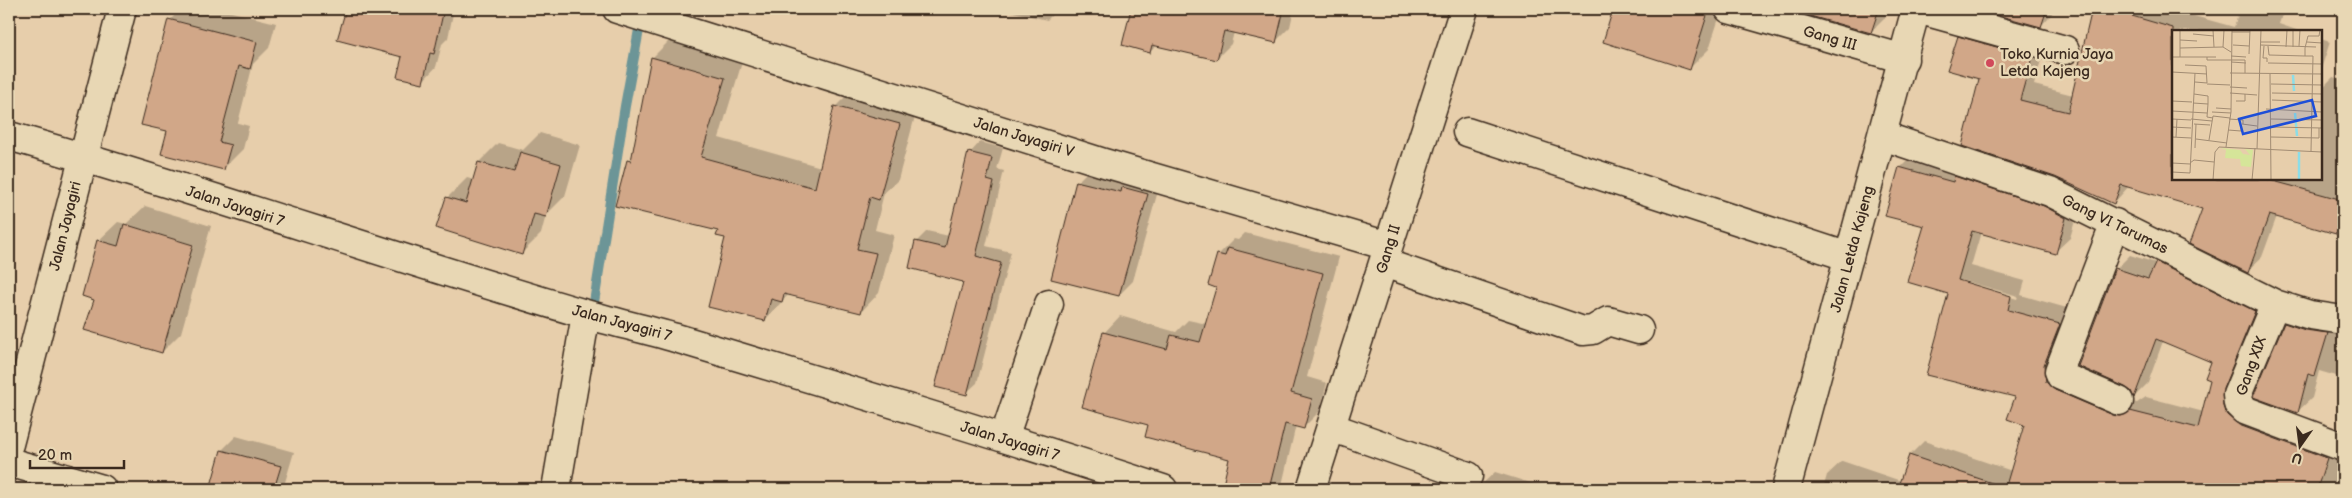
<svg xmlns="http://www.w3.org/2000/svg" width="2352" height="498" font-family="'Balsamiq Sans',sans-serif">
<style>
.shadow{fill:#0003;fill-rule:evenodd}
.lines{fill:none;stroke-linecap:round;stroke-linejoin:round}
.stream{stroke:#6c9597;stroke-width:10}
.building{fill:#d1a788;stroke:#3b2a1e}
.minor-casing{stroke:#3b2a1e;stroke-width:31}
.tertiary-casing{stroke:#3b2a1e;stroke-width:31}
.minor{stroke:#e8d7b4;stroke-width:28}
.tertiary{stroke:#e8d7b4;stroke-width:28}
.poi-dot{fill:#d1495b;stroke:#e8d7b4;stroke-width:2}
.labels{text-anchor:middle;stroke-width:5;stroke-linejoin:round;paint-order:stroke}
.street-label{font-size:15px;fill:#3b2a1e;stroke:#e8d7b4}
.poi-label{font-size:15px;fill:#3b2a1e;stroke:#e8d7b4;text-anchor:start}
.inset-river{fill:none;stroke:#8cdde7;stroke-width:2.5}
.inset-road{fill:none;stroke:#a28c73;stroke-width:1}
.view{fill:#1d4ed8;fill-opacity:0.15;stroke:#1d4ed8;stroke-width:2.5}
.inset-edge{fill:none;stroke:#3b2a1e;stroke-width:2.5}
</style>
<rect width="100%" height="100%" fill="#e7ceab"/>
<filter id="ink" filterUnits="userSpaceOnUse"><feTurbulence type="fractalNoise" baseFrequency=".02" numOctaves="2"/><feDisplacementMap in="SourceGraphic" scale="10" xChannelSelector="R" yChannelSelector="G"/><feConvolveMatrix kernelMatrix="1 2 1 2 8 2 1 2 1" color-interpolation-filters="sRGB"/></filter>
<g filter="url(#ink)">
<path class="shadow" d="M181 9H220L276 23 269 48 253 64 238 123 249 126 243 149 224 168 168 130 170 20Z
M347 9H454L448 38 442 44 436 67 422 82 403 56 339 39Z
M1000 9H1058L1047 20Z
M1132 9H1294L1290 27 1275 42 1234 32 1231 44 1216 59 1157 45 1150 52 1123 45Z
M1615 9H1722L1709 49 1690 68 1604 41Z
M1790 9H1887L1885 18 1871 32Z
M1979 9H2045V11L2056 9 2041 26Z
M2093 9H2169L2234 27 2240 9H2284L2279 24 2299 31H2173V179H2321V89L2333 77 2343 80V234L2277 216 2262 257 2247 271 2204 208 2129 186 2114 203 1980 78 1959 37 1973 23 2046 43 2034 85 2073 95Z
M2321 39 2330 42 2321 69Z
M670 40 743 59 719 138 821 167 835 107 854 88 918 105 898 180 884 193 875 230 894 235 879 293 861 312 789 294 765 320 726 237 628 161 633 155 652 58Z
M540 133 580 145 565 196 546 215 541 234 522 253 438 228 448 197 467 178 474 180 479 162 498 143 523 150Z
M980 142 1003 148 997 169 1004 171 986 246 1011 252 977 383 966 393 964 281 917 241 927 231 949 236 970 153Z
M1914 154 2080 203 2070 238 2055 252 1981 232 1971 266 2025 281 2021 295 2074 310 2060 367 2128 401 2137 403 2146 397 2204 412 2212 379V361L2163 341 2148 383 2135 396 2116 269 2130 255 2156 263 2171 248 2268 297 2236 391 2343 444V489H1823L1827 475 1842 461 1901 481 1910 455 1924 441 2012 471 2025 424 2017 396 1949 293 1925 225 1900 168ZM1961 280 2018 296 2017 299 1961 282Z
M1091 168 1161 180 1133 281 1119 295 1077 182Z
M145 206 211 226 181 333 162 352 98 241 118 222 126 224Z
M1245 233 1339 257 1307 377 1327 383 1320 411 1304 427 1296 425 1282 485 1277 489H1223L1231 458 1149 424 1104 333 1120 316 1176 332 1188 320 1207 324 1218 287V255L1234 239 1238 240Z
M2299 309 2343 320V378L2319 371 2312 398 2297 412 2285 324Z
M236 436 294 452 283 489H212L222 450Z
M1495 472 1550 489H1477Z"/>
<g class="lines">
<path class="stream" d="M592 315 625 106 641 19"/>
</g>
<path class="building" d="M346 9H444L434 54 430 53 423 83 397 77 402 57 337 40Z
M1131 9H1154L1173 14V9H1284L1276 43 1224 31 1217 60 1152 45 1150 53 1122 45Z
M1613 9H1709L1690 70 1603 42Z
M1785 9H1879L1871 33Z
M1975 9H2047L2041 27Z
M2092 9H2134L2132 16 2173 28V179H2266L2343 200V236L2269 215 2248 273 2189 244 2202 209 2121 185 2114 204 2055 177 1962 146 1979 79 1947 70 1958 36 2032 57 2020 100 2068 112Z
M168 19 257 42 250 69 239 66 219 142 231 145 224 170 161 154 167 131 141 125Z
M651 57 725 78 701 157 815 188 834 106 900 124 879 200 870 197 857 249 876 253 861 313 784 294 782 302 771 299 765 321 708 307 725 238 716 236 718 231 615 206 627 160 631 161Z
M520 152 561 164 546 217 534 214 522 255 436 228 446 197 466 203 478 162 514 172Z
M968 152 992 158 987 180 994 182 976 256 1001 263 967 395 935 387 963 282 909 268 915 241 945 248Z
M1899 167 1953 182 1954 176 2044 206 2066 218 2056 254 1972 231 1958 280 2011 296 2008 310 2060 324 2044 365 2046 382 2055 390 2113 415 2121 416 2130 411 2198 428 2210 380 2205 378 2211 362 2156 339 2134 398 2131 391 2125 387 2078 366 2115 268 2148 279 2156 262 2255 311 2223 389V406L2227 415 2239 425 2327 458 2317 489H2005L2024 425 2007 419 2015 397 1926 375 1948 294 1907 282 1924 226 1885 216Z
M1076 181 1121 192 1122 187 1148 194 1119 296 1051 279Z
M124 224 193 245 162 353 84 330 94 300 82 296 97 240 118 246Z
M1228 248 1323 273 1291 393 1312 399 1304 429 1285 424 1269 489H1222L1229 459 1145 437 1148 425 1082 407 1103 332 1167 349 1171 335 1200 342 1216 288 1208 285 1217 254 1225 256Z
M2284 323 2305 330 2328 333 2315 376 2308 374 2298 413 2253 397Z
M221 450 281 466 274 489H210Z
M1909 455 1998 485 1997 489H1897Z"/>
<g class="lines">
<g class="minor-casing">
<path id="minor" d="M617 9 1101 162 1388 246
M1729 9 1904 59
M1917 9 2065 50
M1467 132 1849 257
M9 136C201 190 390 257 582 313 613 322 645 329 676 338 839 387 1002 436 1163 489
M1883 136 2050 192 2275 304 2310 315 2343 320
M2115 223 2059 371 2061 376 2119 401
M1384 263 1583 331 1593 330 1608 321 1639 330
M2275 304 2237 395 2238 404 2244 410 2343 447
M1331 427 1468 476
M1004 438 1049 304
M9 462 102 489
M556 489 586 314
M1311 489 1464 9"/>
</g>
<g class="tertiary-casing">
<path id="tertiary" d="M9 444 122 9
M1786 489 1916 9"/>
</g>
<use href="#minor" class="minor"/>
<use href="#tertiary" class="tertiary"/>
</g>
</g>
<circle class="poi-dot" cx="1990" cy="63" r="5"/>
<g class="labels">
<g class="street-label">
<text transform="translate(1830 38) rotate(16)" y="5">Gang III</text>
<text transform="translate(1024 137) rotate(17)" y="5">Jalan Jayagiri V</text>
<text transform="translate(235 206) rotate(18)" y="5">Jalan Jayagiri 7</text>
<text transform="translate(2115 224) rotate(26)" y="5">Gang VI Tarumas</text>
<text transform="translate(65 226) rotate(-76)" y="5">Jalan Jayagiri</text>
<text transform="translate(1388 249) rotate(-73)" y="5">Gang II</text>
<text transform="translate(1852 249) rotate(-75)" y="5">Jalan Letda Kajeng</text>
<text transform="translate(622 323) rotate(15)" y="5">Jalan Jayagiri 7</text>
<text transform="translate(2251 366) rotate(-70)" y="5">Gang XIX</text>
<text transform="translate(1010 441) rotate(17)" y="5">Jalan Jayagiri 7</text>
</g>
<g class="poi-label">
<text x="2000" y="59">Toko Kurnia Jaya<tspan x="2000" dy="17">Letda Kajeng</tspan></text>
</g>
</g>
<g transform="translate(2172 30)">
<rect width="150" height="150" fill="#e7ceab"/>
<path d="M49 118 68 120 71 124 78 125 73 119 81 120 79 137 69 136 68 129 53 128 54 120Z" fill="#d5e599"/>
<path class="inset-river" d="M121 45 122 61M123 83 125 106M127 150V122"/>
<path class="inset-road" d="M41 0 42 17M121 0V17M60 2H78M21 4 42 6M8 10 25 11M89 12H108M135 12 150 13M61 15 77 16M88 15 144 17M92 16 91 28H95V32M96 16 97 25 133 26M127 16 128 0M51 17 52 0M114 17 115 0M8 18 51 17 59 22M77 24 78 0M59 26 74 27M0 27H8V0M8 27H44M35 27V30H73V43M59 32 74 33M96 33 150 34M13 35 34 36 35 53 23 52M0 42 35 44M58 43 150 44M98 44 99 150M35 54 58 55M99 54 150 55M58 57 75 58M58 63 85 65M100 63 150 64M100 70 150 72M0 71 20 72M64 71H73V64M21 73 36 74V66L22 64M36 74 35 87 41 88M44 78 59 79M94 79 150 82M0 81 35 83M40 82 59 83M0 89 19 90M19 89 40 91M57 89 71 90V94M99 89 150 90M22 94 38 95M70 94 85 96M0 97 19 98M99 97 150 98M56 100 69 101V96M0 107 19 108M4 107 5 89M99 107 147 108V98M24 109 55 113M37 110 41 86 58 88M54 117 59 82 60 0M23 118 24 94M85 119 89 0M139 121 141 26H133V18L136 6H147L148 0M0 133 18 134M18 133 22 130 42 132M0 142 18 143 23 43M41 150 43 122 47 117 150 122M80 150 83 118"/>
<path class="view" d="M140 70 144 86 71 104 67 89Z"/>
<rect width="150" height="150" class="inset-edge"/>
</g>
<rect width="2352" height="498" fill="none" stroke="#e8d7b4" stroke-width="30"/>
<rect x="15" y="15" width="2322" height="468" fill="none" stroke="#3b2a1e" stroke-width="2" filter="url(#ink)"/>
<g transform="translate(2300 446) rotate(194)" stroke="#e8d7b4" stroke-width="4" paint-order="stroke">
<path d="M0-4L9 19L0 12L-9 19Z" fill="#3b2a1e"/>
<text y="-8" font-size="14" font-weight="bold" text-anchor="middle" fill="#3b2a1e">U</text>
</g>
<path d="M30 460v8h94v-8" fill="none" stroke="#3b2a1e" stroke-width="2.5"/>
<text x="38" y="460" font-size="15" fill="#3b2a1e" stroke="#e8d7b4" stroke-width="4" paint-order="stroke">20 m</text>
</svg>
